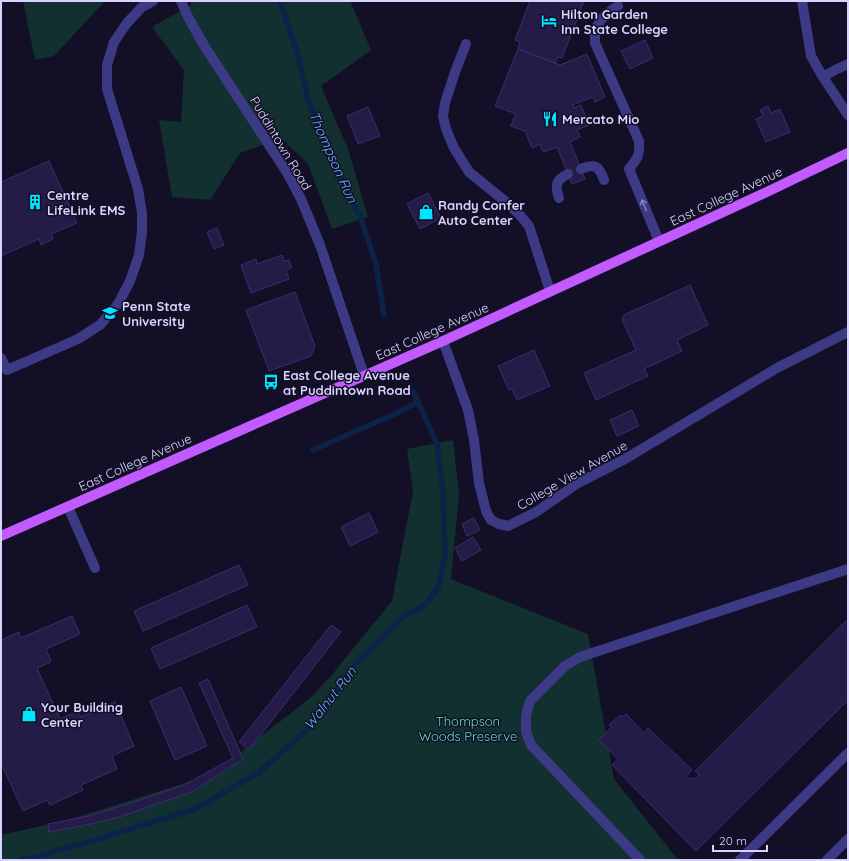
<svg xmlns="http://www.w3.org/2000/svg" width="849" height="861" font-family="Quicksand,sans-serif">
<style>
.green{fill:#12302f}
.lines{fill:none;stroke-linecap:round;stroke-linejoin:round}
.stream{stroke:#0c2248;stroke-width:5.5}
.building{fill:#241b47;stroke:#3b2d73}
.minor{stroke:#3d3a85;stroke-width:10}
.major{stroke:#c25bff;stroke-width:10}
.oneway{stroke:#837fbc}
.labels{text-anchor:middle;stroke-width:3;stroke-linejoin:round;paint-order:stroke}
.poi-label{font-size:13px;font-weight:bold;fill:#d9d4ff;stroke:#130f26;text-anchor:start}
.street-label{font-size:13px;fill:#d9d4ff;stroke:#130f26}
.park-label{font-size:13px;fill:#5fe0c0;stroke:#130f26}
.water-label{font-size:14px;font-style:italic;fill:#62b6ff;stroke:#130f26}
</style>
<rect width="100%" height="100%" fill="#130f26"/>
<path class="green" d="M23 1H105L54 56 35 60Z
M190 1H352L351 3 371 50 321 86 348 149 368 217 332 229 308 164 281 138 240 153 210 200 172 197 159 120 181 122 184 70 152 27 191 5Z
M453 440 459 494 451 579 588 634 614 779 678 860H1V835L72 819 204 777 241 752 309 699 330 677 392 601 413 491 407 449Z"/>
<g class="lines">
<path class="stream" d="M280 1 298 56 309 103 332 162 360 216 376 264 384 314
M313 450 395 414 418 402
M21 860 38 856 98 839 195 809 258 773 309 728 354 666 405 615 424 606 438 588 445 554 443 491 437 444 413 391"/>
</g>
<path class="building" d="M530 1H584L562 58 558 57 555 63 518 49 520 42 515 40Z
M645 40 653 58 630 69 621 51Z
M518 49 560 65 587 54 605 97 595 102 593 97 572 105 574 108 581 105 589 125 577 130 580 137 570 142 585 179 572 184 557 147 543 152 540 144 532 148 525 131 511 126 516 114 495 106Z
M768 106 771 113 780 109 790 132 766 142 756 119 763 116 760 110Z
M368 107 380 136 358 144 347 116Z
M49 161 77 223 51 234 53 239 41 245 39 239 1 256V182Z
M428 193 441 218 420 229 407 204Z
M217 228 224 245 214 249 207 232Z
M282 255 284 261 289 260 292 268 286 270 289 279 251 293 241 265 256 259 257 264Z
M690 285 708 325 677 340 682 351 644 369 648 376 596 400 584 373 636 350 622 320 624 315Z
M295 292 315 346 311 356 269 371 246 310Z
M534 350 550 386 517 400 512 389 509 390 498 366Z
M632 410 639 426 617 436 610 420Z
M369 513 378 532 350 546 341 527Z
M474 518 480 530 467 536 462 524Z
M473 537 481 550 462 561 455 548Z
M239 565 248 585 143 631 134 611Z
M247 605 257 627 160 669 151 648Z
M72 616 80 634 46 649 51 662 37 668 60 719 78 711 81 717 115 702 134 746 112 756 117 769 81 785 83 790 50 805 47 800 23 811 1 763V640L19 632 21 638Z
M848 619V700L696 851 612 765 618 759 599 740 612 727 609 725 620 715 623 717 626 714 644 733 648 728 692 770 687 776 689 779 697 778 699 775 695 771Z
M331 625 341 632 249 750 239 742Z
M208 679 243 759 192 792 119 817 91 824 49 832 48 824 89 816 140 800 184 785 233 758 199 683Z
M181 687 207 746 175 760 150 701Z"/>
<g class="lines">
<path class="minor" d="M181 1 188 17 205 47 286 171 301 199 320 245 364 375
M802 1 811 56 823 77 848 115
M618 6C608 12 597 20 595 33 595 36 595 40 595 43L639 141C640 155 638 158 629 169L659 241
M466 44 455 72 445 103 443 116 446 129 454 148 469 172 506 202 519 214 529 226 550 291
M823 77 835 70 848 64
M581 169C595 163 599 166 604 180
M559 198C555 186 555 180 568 174
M443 341 468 410 474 440 479 483 486 511 491 520 499 524 508 526 536 512 578 483 625 459 777 368 848 332
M1 358 7 370 78 339 100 325 118 304 130 281 139 255 142 232V213L138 189 107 89V65L114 42 127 23 142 7 153 1
M68 507 95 568
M640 860 531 745 526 732V716L530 701 565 666 580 657 848 569
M740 860 848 753
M827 860 848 839"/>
<path class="major" d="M1 536 443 341 771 190 848 153"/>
</g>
<defs><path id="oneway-shaft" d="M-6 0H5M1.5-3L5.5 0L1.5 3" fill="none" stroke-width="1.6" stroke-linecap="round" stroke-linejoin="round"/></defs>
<use class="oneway" href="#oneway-shaft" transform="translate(644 205) rotate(-112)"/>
<defs>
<g id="hotel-bare" transform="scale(1.2)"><path d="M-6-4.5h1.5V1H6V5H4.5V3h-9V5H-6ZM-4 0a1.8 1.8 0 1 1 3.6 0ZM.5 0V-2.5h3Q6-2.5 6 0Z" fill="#00e5ff" stroke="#130f26" stroke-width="2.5" paint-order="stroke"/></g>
<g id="restaurant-bare" transform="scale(1.2)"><path d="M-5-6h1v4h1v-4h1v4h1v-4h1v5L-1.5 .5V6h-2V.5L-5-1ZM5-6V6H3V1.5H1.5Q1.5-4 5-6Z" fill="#00e5ff" stroke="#130f26" stroke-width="2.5" paint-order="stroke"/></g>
<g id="building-bare" transform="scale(1.2)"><path d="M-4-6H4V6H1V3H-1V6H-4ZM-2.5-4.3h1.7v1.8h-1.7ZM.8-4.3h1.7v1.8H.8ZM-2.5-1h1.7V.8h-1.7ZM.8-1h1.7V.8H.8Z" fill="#00e5ff" stroke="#130f26" stroke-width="2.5" paint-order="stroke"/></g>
<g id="shop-bare" transform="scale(1.2)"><path d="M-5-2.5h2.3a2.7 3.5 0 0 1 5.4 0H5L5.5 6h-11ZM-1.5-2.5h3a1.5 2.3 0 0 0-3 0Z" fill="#00e5ff" stroke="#130f26" stroke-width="2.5" paint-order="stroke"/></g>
<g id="university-bare" transform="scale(1.2)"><path d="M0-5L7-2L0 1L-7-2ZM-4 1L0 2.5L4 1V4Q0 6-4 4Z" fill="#00e5ff" stroke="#130f26" stroke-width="2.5" paint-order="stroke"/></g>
<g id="bus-bare" transform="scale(1.2)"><path d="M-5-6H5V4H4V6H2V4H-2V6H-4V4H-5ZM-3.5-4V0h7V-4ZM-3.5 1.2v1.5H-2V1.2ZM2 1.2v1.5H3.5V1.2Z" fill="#00e5ff" stroke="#130f26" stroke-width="2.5" paint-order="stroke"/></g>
</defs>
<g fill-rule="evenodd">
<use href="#hotel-bare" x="549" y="21"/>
<use href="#restaurant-bare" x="550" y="119"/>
<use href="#building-bare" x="35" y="202"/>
<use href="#shop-bare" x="426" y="212"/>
<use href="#university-bare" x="110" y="313"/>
<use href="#bus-bare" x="271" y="382"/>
<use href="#shop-bare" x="29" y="714"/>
</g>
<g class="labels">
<g class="poi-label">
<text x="561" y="19">Hilton Garden<tspan x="561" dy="15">Inn State College</tspan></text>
<text x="562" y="124">Mercato Mio</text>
<text x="47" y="200">Centre<tspan x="47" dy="15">LifeLink EMS</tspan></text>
<text x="438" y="210">Randy Confer<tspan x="438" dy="15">Auto Center</tspan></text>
<text x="122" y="311">Penn State<tspan x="122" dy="15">University</tspan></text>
<text x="283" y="380">East College Avenue<tspan x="283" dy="15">at Puddintown Road</tspan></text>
<text x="41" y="712">Your Building<tspan x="41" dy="15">Center</tspan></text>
</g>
<g class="street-label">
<text transform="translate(281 143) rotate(59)" y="5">Puddintown Road</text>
<text transform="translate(726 196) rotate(-25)" y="5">East College Avenue</text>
<text transform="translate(432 331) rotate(-24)" y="5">East College Avenue</text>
<text transform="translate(135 462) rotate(-24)" y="5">East College Avenue</text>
<text transform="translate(572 475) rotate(-30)" y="5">College View Avenue</text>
</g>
<g class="park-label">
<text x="468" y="726">Thompson<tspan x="468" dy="15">Woods Preserve</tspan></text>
</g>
<g class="water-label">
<text transform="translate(333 157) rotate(66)" y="5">Thompson Run</text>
<text transform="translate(330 698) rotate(-52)" y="5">Walnut Run</text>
</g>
</g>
<rect width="849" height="861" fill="none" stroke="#d9d4ff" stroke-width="4"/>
<path d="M713 845v6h54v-6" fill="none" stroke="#d9d4ff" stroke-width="2"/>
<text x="719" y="845" font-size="12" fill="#d9d4ff" stroke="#130f26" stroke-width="3" paint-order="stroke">20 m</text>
</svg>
